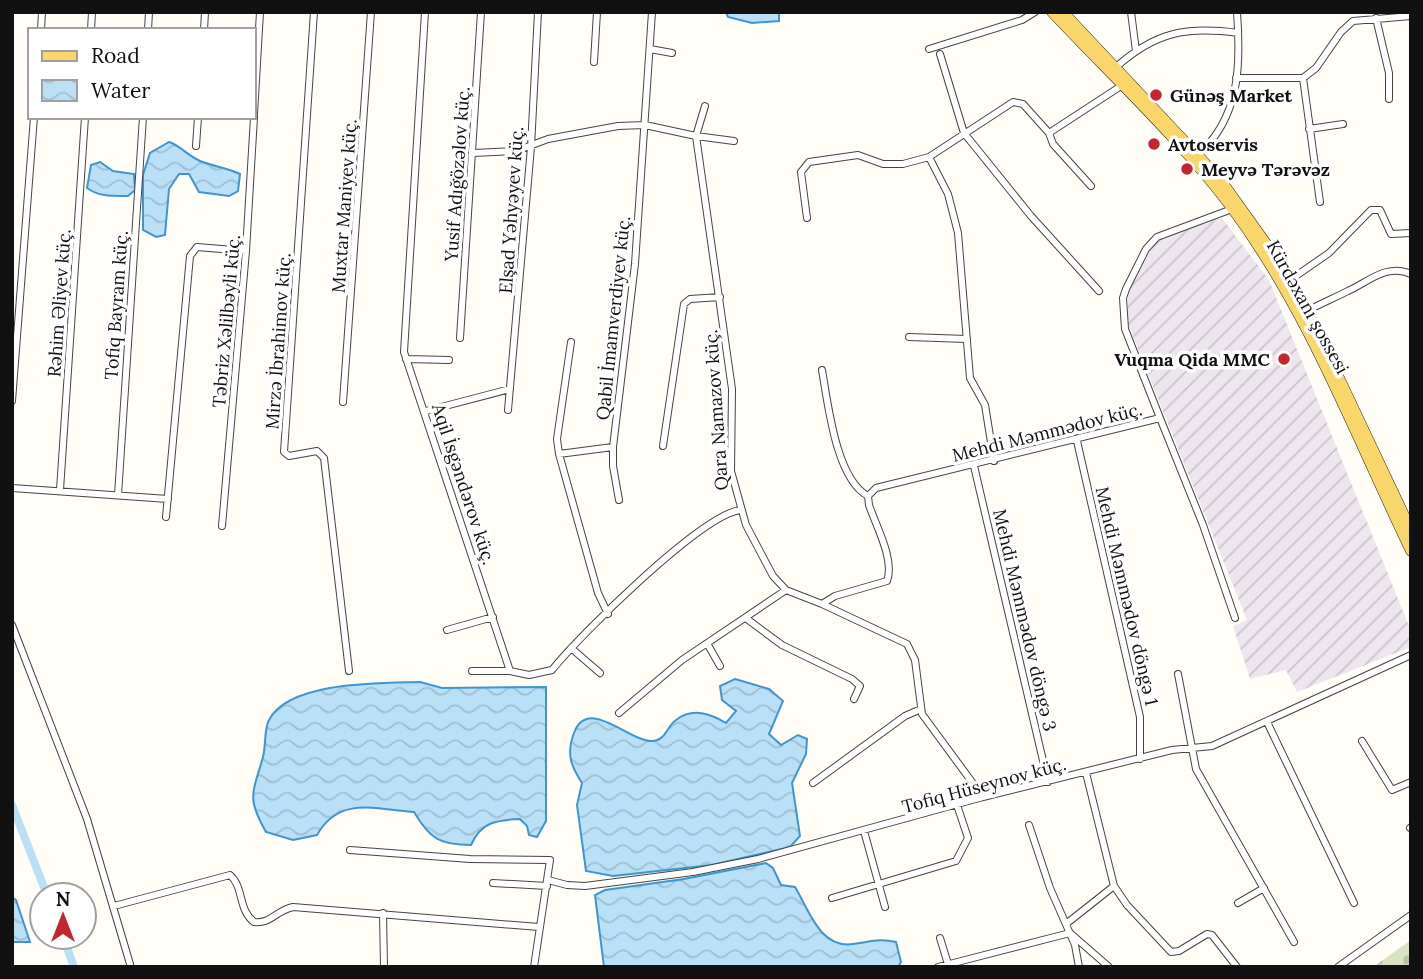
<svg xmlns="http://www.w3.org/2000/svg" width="1423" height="979" viewBox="0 0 1423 979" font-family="Lora,serif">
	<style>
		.industrial { fill: url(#industrial-furrows) }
		.cemetery { fill: url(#cemetery-stones) }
		.water { fill: url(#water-waves); stroke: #3f96cf; stroke-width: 2 }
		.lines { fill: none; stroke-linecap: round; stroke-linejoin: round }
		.canal { stroke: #b9e0f7; stroke-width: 8 }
		.minor-casing { stroke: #444; stroke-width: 8 }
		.primary-casing { stroke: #222; stroke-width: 11 }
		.minor { stroke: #fff; stroke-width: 6 }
		.primary { stroke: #f9d66b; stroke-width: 10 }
		.poi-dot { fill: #c4262e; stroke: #fff; stroke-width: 2.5 }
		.labels { text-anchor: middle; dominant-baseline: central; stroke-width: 7; stroke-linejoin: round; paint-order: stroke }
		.poi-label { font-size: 18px; font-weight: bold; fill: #111; stroke: #fff; text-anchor: start }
		.street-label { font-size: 18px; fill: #111; stroke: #fff }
	</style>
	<defs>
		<pattern id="industrial-furrows" width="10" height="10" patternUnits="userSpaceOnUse" patternTransform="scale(1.75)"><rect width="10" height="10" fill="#eee6ef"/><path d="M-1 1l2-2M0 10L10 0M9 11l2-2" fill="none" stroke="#cbc4cc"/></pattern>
		<pattern id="cemetery-stones" width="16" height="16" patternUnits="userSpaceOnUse" patternTransform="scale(1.75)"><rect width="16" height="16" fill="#d9e3c4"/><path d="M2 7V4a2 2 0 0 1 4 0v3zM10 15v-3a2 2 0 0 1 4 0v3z" fill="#b9c2a7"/></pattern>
		<pattern id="water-waves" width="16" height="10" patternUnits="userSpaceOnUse" patternTransform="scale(1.75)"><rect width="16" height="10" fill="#b9e0f7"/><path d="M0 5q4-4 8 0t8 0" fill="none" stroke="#9ebfd3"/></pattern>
	</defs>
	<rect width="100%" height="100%" fill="#fffdf5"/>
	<!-- industrial -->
	<path class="industrial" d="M1222,218l47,62 142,351v16l-114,45 -11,-22 -36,9 -17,-53 14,-6 -119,-296v-31l19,-38 14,-18z"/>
	<!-- cemetery -->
	<path class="cemetery" d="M1411,940v27h-38z"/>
	<!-- water -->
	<path class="water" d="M726,12h53v9l-27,2 -24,-6z
		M169,142c13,4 20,16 34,20 13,5 24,6 37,12l-2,17 -9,5 -30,-4 -10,-18h-10l-10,15 -4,46 -9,2 -13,-7v-55l7,-22z
		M100,162l13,9 21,3 1,16 -7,6c-14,0 -29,1 -41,-8l4,-23z
		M735,679l34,10 14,12 -14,33 12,11 17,-10 9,4 -1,15 -14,29 8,53 -10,11 -78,18 -99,11 -27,-5 -9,-66 5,-22c-11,-17 -16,-29 -8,-50 14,-38 56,10 79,8 13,-1 14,-15 23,-21 17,-13 35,-6 50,3l10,-12 -14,-11 -2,-14z
		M420,682l22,6 104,-1v134l-9,16 -8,-2 -2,-9 -7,-7c-24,1 -39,3 -49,26 -31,0 -41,-6 -57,-33 -39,-3 -75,-16 -97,23l-24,5 -27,-8c-20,-35 -13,-39 -3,-75 3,-11 1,-28 6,-37 20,-39 112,-37 151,-38z
		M766,863l7,5 8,17 14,2c14,23 25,62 58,57 17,-2 26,-6 43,-2l5,20 -3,5h-294l-9,-72 10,-5 79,-11z
		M12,897l4,3 14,42h-18z"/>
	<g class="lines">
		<!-- canal -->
		<path class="canal" d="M12,805l35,90
			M63,937l11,30"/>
		<!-- minor casing -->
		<g class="minor-casing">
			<path id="minor" d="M314,12l-30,440 5,4 28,-5 7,7 25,213
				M425,12l-21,340 106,319 19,4 23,-5c28,-35 148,-154 188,-160
				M1131,12l5,39
				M1376,18l13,55v26
				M41,30l1,-18
				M91,30l1,-18
				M148,30l1,-18
				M204,30l1,-18
				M650,49l22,4
				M929,49l93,-29 13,-8
				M940,54l24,79 67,83 68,75
				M594,62l3,-50
				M1115,68c40,-36 71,-42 123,-35
				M1236,78h67l13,-10 25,-36 12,-11 58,-5
				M1303,78l17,124
				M705,106l-9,30 38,5
				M254,114l6,-102
				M1309,129l34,-5
				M1049,133l4,11 38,42
				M196,146l2,-29
				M473,153l43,-2 32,-12 70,-13 27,-1 51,11 36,253 -1,82 15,54 27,51 13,14 36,14 85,40 8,16 7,54 61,83
				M1198,155c42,-38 43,-89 39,-143
				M807,218l-6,-46 8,-10 49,-7 25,9h20l26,-7
				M1290,280l39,-27 42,-43h9l11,24 20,-1
				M1307,311c13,-7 27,-13 41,-20 20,-9 39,-28 63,-17
				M909,337l58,2
				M460,338l21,-326
				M406,359l43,1
				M822,370c6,34 14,109 46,126
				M12,401l22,-284
				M343,402l28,-390
				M508,410l23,-263 7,-135
				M426,411l84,-22
				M1160,418l43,107 32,93
				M1077,441l63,276v42
				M663,446l21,-142 6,-5 30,-2
				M613,447v19l6,34
				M559,454l-2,-15 14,-97
				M994,461l-9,-56 -15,-27 -12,-145 -10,-39 -19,-37 84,-55 10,2 26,29 72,-47
				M974,466l74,316
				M12,488l156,11
				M60,490l25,-373
				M118,495l25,-378
				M166,517l24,-261 7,-9 49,4
				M222,526l24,-275 8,-134
				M822,604l13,-8 52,-15c8,-21 -11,-55 -18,-76l-1,-9 8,-8 284,-70 -35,-89 -2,-31 3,-9 20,-40 11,-12 75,-28
				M608,614l-10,-21 -39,-139 54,-7 22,-183 17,-252
				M747,619l35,26 70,34 8,7 -6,13
				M12,625l75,194 43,145
				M447,630l46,-13
				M708,645l12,21
				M571,648l29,25
				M472,671h38
				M1178,674l18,95 98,173
				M619,713l63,-53 104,-70
				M1267,722l87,181
				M1362,741l30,49 19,-8
				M1086,773l28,113 13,19 44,47 8,-1 28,-17 5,1 25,32
				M813,783l92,-67 16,-7
				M1029,825l21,63 25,57 4,22
				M1410,828l1,-1
				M864,831l21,76
				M350,850l120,9 80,1 -16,107
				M548,880l19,5 18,1 108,-14 65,-13 225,-62 189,-47 40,-4 199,-91
				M493,883l54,3
				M832,898l124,-37 12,-23 -11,-33
				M1238,903l26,-15
				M114,906l116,-31c14,12 8,35 24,47 17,2 23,-12 39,-15l246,20
				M383,913l1,54
				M1066,924l48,-38
				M940,938l8,26
				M938,967l132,-34 39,34
				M1338,967l73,-52"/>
		</g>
		<!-- primary casing -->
		<g class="primary-casing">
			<path id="primary" d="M1052,12c60,64 127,126 180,196 77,104 123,227 179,343
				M1063,12l157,167 60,84 35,64 96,203"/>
		</g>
		<!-- minor -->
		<use href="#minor" class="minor"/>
		<!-- primary -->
		<use href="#primary" class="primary"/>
	</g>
	<!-- markers -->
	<g class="poi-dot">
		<circle cx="1156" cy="95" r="7"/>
		<circle cx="1154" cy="144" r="7"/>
		<circle cx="1187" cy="169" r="7"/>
		<circle cx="1284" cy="359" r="7"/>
	</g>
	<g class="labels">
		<!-- poi labels -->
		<g class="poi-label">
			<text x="1170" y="95">Günəş Market</text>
			<text x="1168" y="144">Avtoservis</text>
			<text x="1201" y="169">Meyvə Tərəvəz</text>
			<text x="1270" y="359" text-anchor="end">Vuqma Qida MMC</text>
		</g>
		<!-- street labels -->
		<g class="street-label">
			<text transform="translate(457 174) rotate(-86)">Yusif Adığözəlov küç.</text>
			<text transform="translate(344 206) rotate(-86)">Muxtar Maniyev küç.</text>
			<text transform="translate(511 210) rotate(-86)">Elşad Yəhyəyev küç.</text>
			<text transform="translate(59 303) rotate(-86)">Rəhim Əliyev küç.</text>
			<text transform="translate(116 305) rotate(-86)">Tofiq Bayram küç.</text>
			<text transform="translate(1308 307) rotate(61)">Kürdəxanı şossesi</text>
			<text transform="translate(613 318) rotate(-84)">Qabil İmamverdiyev küç.</text>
			<text transform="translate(226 321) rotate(-85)">Təbriz Xəlilbəyli küç.</text>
			<text transform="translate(278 341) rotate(-86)">Mirzə İbrahimov küç.</text>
			<text transform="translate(716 410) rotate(-94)">Qara Namazov küç.</text>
			<text transform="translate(1047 432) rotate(-14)">Mehdi Məmmədov küç.</text>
			<text transform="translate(464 484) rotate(72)">Aqil İsgəndərov küç.</text>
			<text transform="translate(1127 596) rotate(77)">Mehdi Məmmədov döngə 1</text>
			<text transform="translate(1025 620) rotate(77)">Mehdi Məmmədov döngə 3</text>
			<text transform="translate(984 785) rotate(-15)">Tofiq Hüseynov küç.</text>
		</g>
	</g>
	<!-- border -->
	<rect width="1423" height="979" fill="none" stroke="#111111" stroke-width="28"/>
	<!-- legend -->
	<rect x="28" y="28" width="228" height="91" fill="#ffffff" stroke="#a0a0a0" stroke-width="2"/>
	<rect x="42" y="51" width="35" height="10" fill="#f9d66b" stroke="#a0a0a0" stroke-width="2"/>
	<text x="91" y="63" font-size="21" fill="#111111">Road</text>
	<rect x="42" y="80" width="35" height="21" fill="url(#water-waves)" stroke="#a0a0a0" stroke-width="2"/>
	<text x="91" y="98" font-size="21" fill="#111111">Water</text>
	<!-- north arrow -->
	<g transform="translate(63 916)"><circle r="33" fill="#ffffff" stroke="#a0a0a0" stroke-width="2"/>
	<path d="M0-5L12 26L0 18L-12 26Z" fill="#c4262e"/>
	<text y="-10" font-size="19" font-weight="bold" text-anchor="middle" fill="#111111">N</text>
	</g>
</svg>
